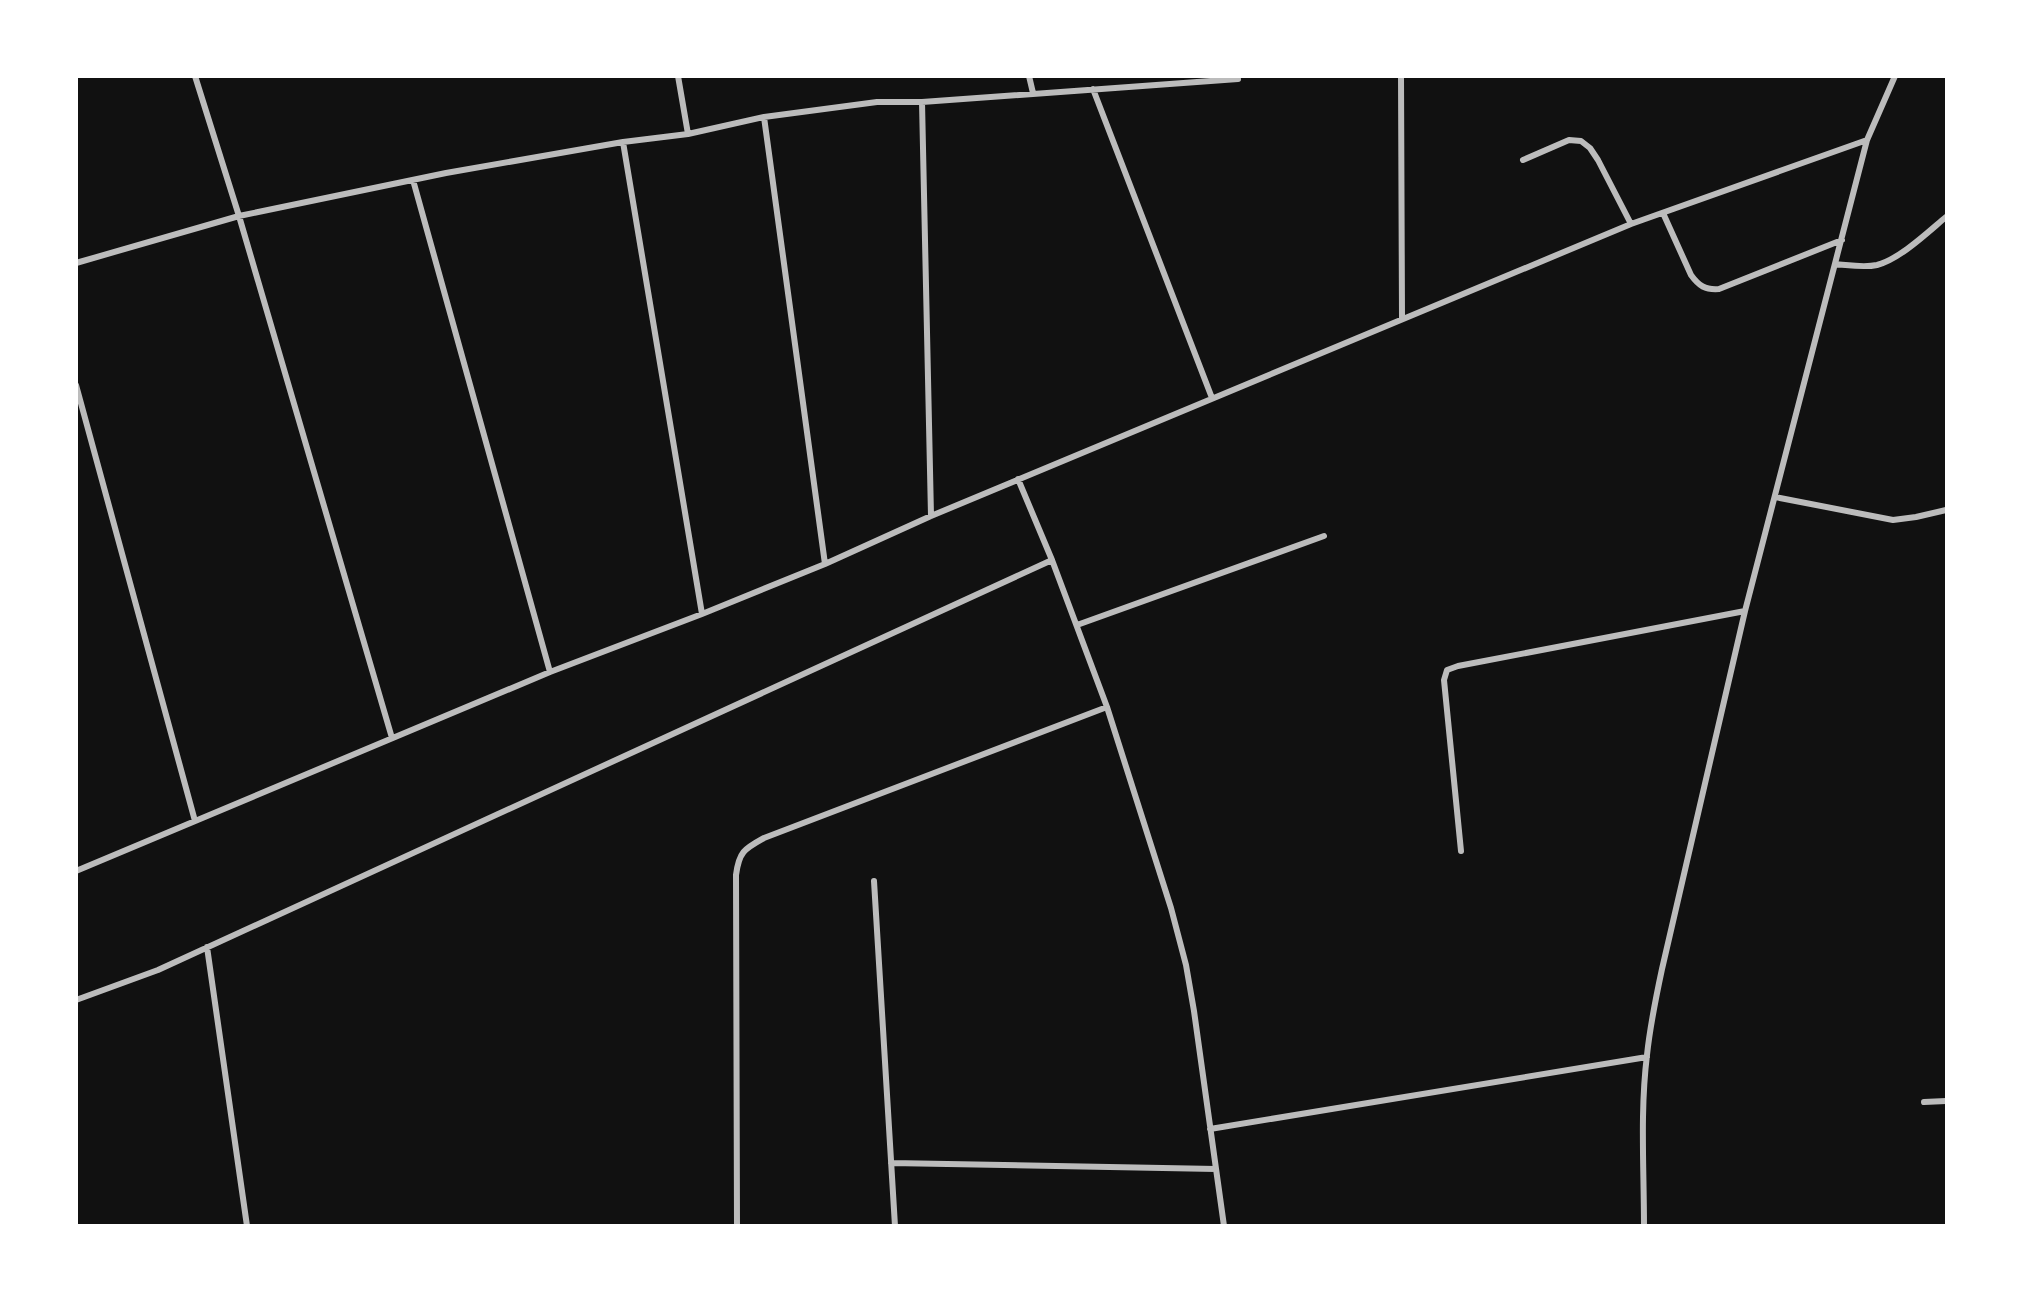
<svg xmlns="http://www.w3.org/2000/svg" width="2023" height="1302" viewBox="0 0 2023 1302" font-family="'Public Sans',sans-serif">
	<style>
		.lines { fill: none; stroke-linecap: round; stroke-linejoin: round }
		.minor { stroke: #bcbcbc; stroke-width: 6 }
	</style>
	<rect width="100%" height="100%" fill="#111"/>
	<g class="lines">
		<!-- minor -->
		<path class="minor" d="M195,76l44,140 153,522
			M678,76l10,58
			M1029,76l4,17
			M1401,76l1,242
			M1093,89l119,309
			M922,102l9,414
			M764,117l61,447
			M623,142l79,472
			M1523,160l46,-20 12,1 9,7 8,12 33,64
			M413,180l137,492
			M1663,213l28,62c8,11 14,15 28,14l123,-49
			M76,263l163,-47 207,-43 177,-31 65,-8 76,-17 113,-15h45l316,-23
			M1835,264c14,1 28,4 42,1 23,-6 51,-33 69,-48
			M76,385l119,436
			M1018,479l34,81 55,147 64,201 15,57 8,46 30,215
			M1775,497l118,23 23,-3 30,-7
			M1077,625l247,-89
			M1461,851l-17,-171 3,-10 11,-4 287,-55
			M76,871l474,-199 152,-58 123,-50 106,-48 700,-292 236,-84
			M874,881l21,345
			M207,947l40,279
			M76,1000l82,-30 894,-410
			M1924,1102l22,-1
			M1210,1129l437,-72
			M891,1163l325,6
			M737,1226l-1,-351c3,-23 8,-26 28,-37l343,-131
			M1644,1226c0,-57 -4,-115 3,-171 3,-29 9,-58 15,-86l83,-358 122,-471 28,-64"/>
	</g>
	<!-- border -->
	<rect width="2023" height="1302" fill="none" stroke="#ffffff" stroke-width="156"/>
</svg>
